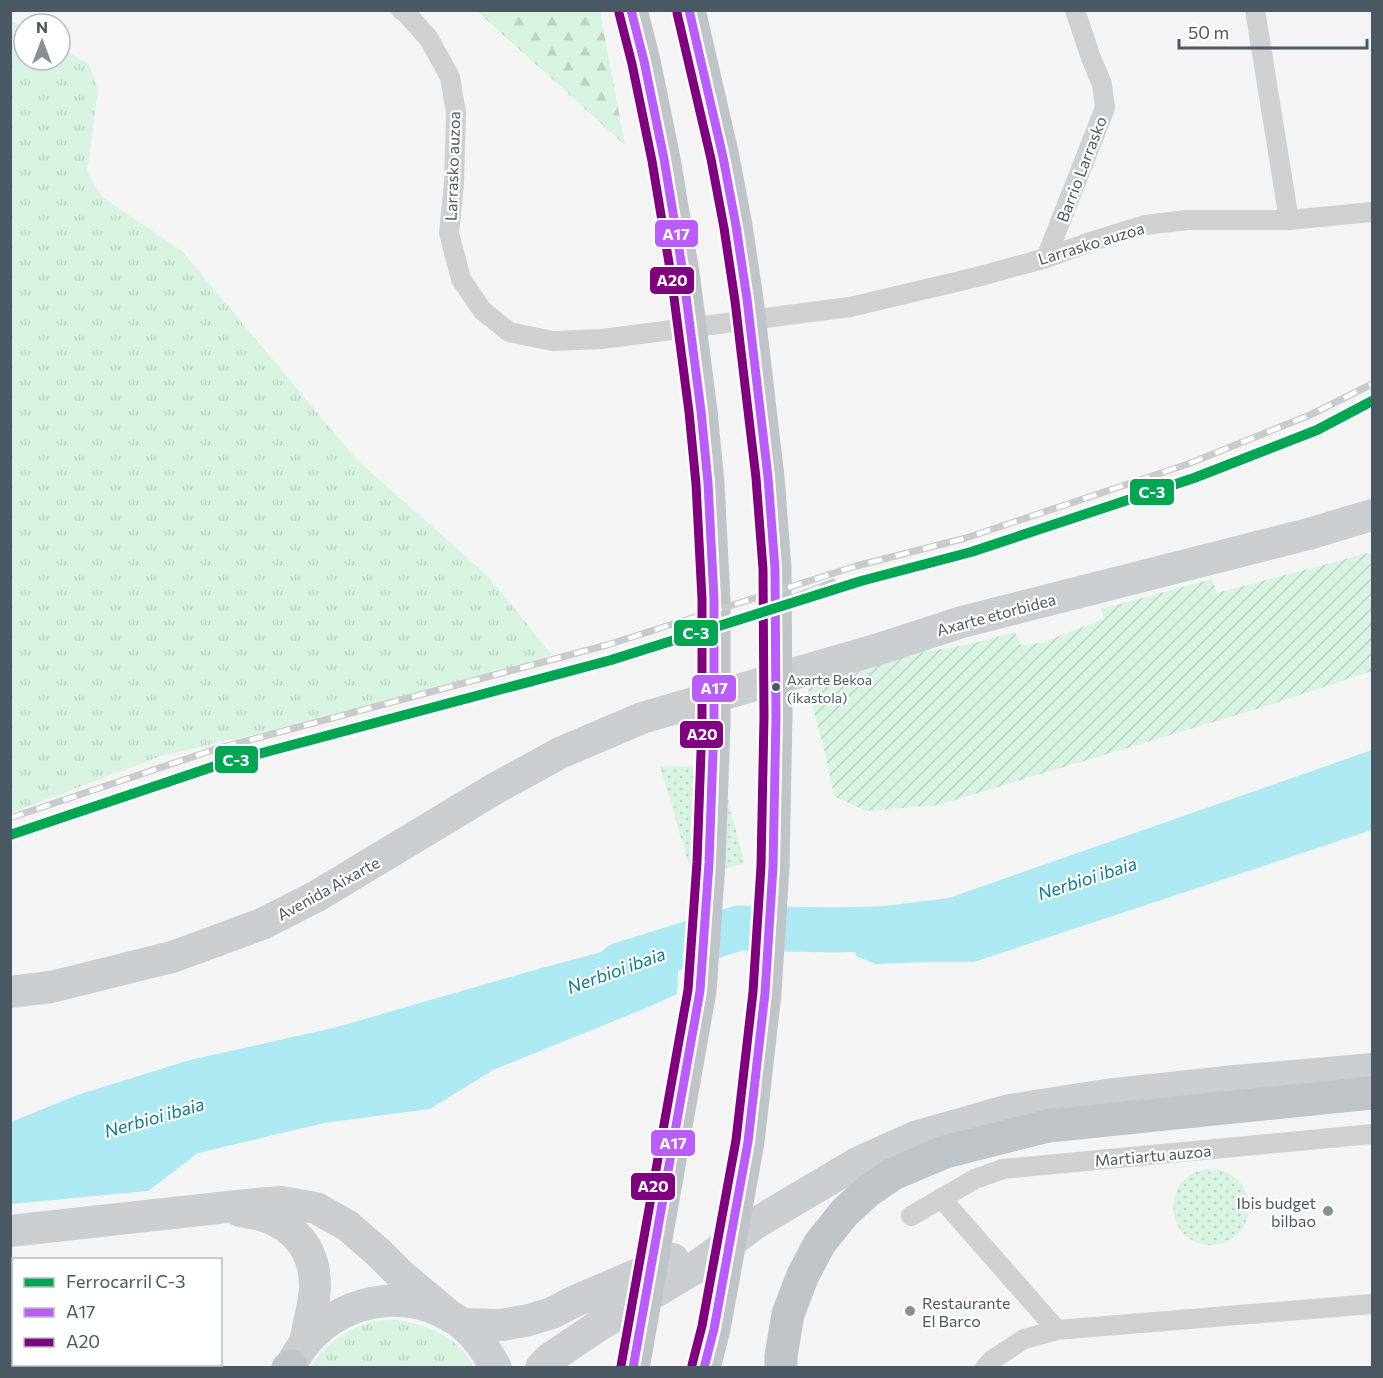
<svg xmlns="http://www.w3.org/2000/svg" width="1383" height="1378" viewBox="0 0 1383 1378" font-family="Commissioner,sans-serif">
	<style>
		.grass { fill: url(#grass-tufts) }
		.forest { fill: url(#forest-firs) }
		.park { fill: url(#park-dots) }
		.garden { fill: url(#garden-furrows) }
		.water { fill: #ace9f2 }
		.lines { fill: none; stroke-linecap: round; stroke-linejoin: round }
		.river { stroke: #ace9f2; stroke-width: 45 }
		.minor { stroke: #ced0d2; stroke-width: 20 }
		.primary { stroke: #caced1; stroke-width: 32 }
		.motorway { stroke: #bfc4c9; stroke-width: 33 }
		.rail-casing { stroke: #c9cacc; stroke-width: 7 }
		.rail { stroke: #fff; stroke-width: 4.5; stroke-dasharray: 14; stroke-linecap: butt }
		.bus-1-casing { stroke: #fff; stroke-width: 14 }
		.bus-2-casing { stroke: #fff; stroke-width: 14 }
		.bus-1 { stroke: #bb5cff; stroke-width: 9 }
		.bus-2 { stroke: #800080; stroke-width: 9 }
		.rail-1-casing { stroke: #fff; stroke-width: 15 }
		.rail-1 { stroke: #00a651; stroke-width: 10 }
		.bus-dot { fill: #495862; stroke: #fff; stroke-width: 2 }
		.poi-dot { fill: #858f95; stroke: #fff; stroke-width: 2 }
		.labels { text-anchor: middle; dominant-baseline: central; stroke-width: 4.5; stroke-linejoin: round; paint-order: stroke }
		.bus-label { font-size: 14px; fill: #495862; stroke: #fff; text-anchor: start }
		.street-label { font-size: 16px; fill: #495862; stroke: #fff }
		.poi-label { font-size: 16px; fill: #495862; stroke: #fff; text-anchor: end }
		.water-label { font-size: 18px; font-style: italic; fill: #097c8e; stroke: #fff }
		.line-badge { stroke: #fff; stroke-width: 2 }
		.badge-label { font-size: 16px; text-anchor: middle; font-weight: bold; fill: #fff }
	</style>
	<defs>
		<pattern id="grass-tufts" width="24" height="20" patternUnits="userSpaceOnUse" patternTransform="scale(1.5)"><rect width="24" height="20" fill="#d8f3e1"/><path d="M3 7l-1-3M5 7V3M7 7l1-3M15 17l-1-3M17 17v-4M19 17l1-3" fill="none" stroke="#bbd2c4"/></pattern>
		<pattern id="forest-firs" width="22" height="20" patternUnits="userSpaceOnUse" patternTransform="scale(1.5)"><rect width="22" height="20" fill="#d8f3e1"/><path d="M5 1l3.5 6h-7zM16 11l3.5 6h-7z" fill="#bbd2c4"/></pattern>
		<pattern id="park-dots" width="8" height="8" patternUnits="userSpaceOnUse" patternTransform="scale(1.5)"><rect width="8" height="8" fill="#d8f3e1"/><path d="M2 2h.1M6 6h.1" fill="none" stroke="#bbd2c4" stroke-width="1.8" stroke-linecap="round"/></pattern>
		<pattern id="garden-furrows" width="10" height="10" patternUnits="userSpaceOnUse" patternTransform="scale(1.5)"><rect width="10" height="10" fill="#d8f3e1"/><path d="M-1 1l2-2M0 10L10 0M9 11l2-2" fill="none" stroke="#bbd2c4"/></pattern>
	</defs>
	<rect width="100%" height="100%" fill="#f4f4f4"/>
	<!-- grass -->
	<path class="grass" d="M11,20l13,8v32h36v-12l29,16 9,26 -11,82 15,25 80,54 175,209 130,115 64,79 -70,28 -320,74 -150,57z
		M399,1320c31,6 60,17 75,47h-163c13,-23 38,-40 64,-46 7,-1 16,-1 24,-1z"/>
	<!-- forest -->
	<path class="forest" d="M477,11h123l25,134z"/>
	<!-- park -->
	<path class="park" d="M660,766l60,1 24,96 -51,16z
		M1173 1207a38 38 0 1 1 76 0a38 38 0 1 1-76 0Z"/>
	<!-- garden -->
	<path class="garden" d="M1372,552v119l-112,37 -322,97 -72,6 -32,-15 -9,-43 -21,-78 85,-18 78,-12 48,-13 6,13 20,-2 63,-24 -3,-10 111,-30 5,14z"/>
	<!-- water -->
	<path class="water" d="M1372,750v80l-398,132h-46l-53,2 -19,-8 -4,-46 97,-12z
		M680,931l-3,63 -26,12 -158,64 -63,39 -106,14 -126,30 -50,38 -137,13v-82l66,-27 113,-35 147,-33 201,-58z"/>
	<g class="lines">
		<!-- river -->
		<path class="river" d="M620,965l119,-37 94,2 81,-2"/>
		<!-- minor -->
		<path class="minor" d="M401,10l5,3 23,26 21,38 6,36 -2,70 -5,50 12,46 21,31 27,22 44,9 49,-2 248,-32 127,-30 69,-19 47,-17 52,-16 42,-5h102l83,-8
			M1255,10l34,210
			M1046,258l59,-150 -3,-24 -11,-26 -16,-48
			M941,1198l116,132
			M911,1216l64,-37 28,-10 369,-35
			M985,1368l7,-8 32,-21 33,-9 315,-26"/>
		<!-- primary -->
		<path class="primary" d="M10,992l41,-5 121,-30 90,-33 55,-28 179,-108 64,-35 82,-35 240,-70 80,-26 350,-89 60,-18
			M240,1211c44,5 76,30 75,77 -1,18 -7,37 -10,55
			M10,1231l246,-27 25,-2 35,6 32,18 31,27 22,22 50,42
			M462,1324l40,1 27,-5 23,-7 21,-11 100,-43
			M290,1368c24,-56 93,-83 148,-58 8,4 17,8 24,14 15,12 25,27 34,44
			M541,1368l8,-9 49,-33 94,-56 64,-47 103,-61 56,-25 95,-27 96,-15 129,-14 137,-12"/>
		<!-- motorway -->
		<path class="motorway" d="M631,10l13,51 20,98 19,114 18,138 7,72 6,116v125l-5,139 -9,128 -67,377
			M689,10l34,147 13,69 11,73 21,178 7,92 1,148 -3,150 -8,126 -17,149 -34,187 -10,39
			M288,1368l3,-2
			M781,1368v-12l7,-42 15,-39 17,-32 25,-31 22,-20 26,-18 52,-22 103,-26 324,-33"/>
		<!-- rail casing -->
		<g class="rail-casing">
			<path id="rail" d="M729,623l104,-41
				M10,818l206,-69 391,-104 249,-79 110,-28 222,-74 122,-49 62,-31"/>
		</g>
		<!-- rail -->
		<use href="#rail" class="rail"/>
		<!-- bus-1 casing -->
		<g class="bus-1-casing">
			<path id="bus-1" d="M631,10l13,51 20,98 19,114 18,138 7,72 6,116v125l-5,139 -9,128 -67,377
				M689,10l34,147 13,69 11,73 21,178 7,92 1,148 -3,150 -8,126 -17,149 -34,187 -10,39"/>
		</g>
		<!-- bus-2 casing -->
		<g class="bus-2-casing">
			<path id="bus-2" d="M619,13l13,51 20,97 19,114 18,137 7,72 6,115v125l-5,138 -9,128 -67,376
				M677,13l34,146 13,69 11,73 21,177 7,91 1,148 -3,149 -8,126 -17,148 -34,186 -10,39"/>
		</g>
		<!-- bus-1 -->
		<use href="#bus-1" class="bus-1"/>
		<!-- bus-2 -->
		<use href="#bus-2" class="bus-2"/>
		<!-- rail-1 casing -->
		<g class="rail-1-casing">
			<path id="rail-1" d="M10,835l211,-71 390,-104 250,-79 110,-29 223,-74 123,-48 55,-29"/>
		</g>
		<!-- rail-1 -->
		<use href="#rail-1" class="rail-1"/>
	</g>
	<!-- markers -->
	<circle class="bus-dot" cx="776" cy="687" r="5"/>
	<g class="poi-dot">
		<circle cx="1328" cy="1211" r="6"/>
		<circle cx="910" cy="1311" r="6"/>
	</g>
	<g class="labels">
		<!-- bus labels -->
		<g class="bus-label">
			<text x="787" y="679">Axarte Bekoa<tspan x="787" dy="18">(ikastola)</tspan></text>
		</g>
		<!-- street labels -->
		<g class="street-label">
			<text transform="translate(452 166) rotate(-88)">Larrasko auzoa</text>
			<text transform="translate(1081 169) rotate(-69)">Barrio Larrasko</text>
			<text transform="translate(1091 243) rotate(-17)">Larrasko auzoa</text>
			<text transform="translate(996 614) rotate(-15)">Axarte etorbidea</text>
			<text transform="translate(328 888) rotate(-29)">Avenida Aixarte</text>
			<text transform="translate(1153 1155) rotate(-5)">Martiartu auzoa</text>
		</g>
		<!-- poi labels -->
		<g class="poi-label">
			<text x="1316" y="1202">Ibis budget<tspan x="1316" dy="18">bilbao</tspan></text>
			<text x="922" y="1302" text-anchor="start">Restaurante<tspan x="922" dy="18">El Barco</tspan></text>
		</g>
		<!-- water labels -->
		<g class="water-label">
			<text transform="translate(1087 878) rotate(-18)">Nerbioi ibaia</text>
			<text transform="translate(616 970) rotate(-20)">Nerbioi ibaia</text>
			<text transform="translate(154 1117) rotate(-16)">Nerbioi ibaia</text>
		</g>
	</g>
	<g class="line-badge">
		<rect x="654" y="219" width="45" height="29" rx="6" fill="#bb5cff"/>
		<rect x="649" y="266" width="46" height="29" rx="6" fill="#800080"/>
		<rect x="1129" y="478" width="46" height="28" rx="6" fill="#00a651"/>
		<rect x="673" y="619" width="46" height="28" rx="6" fill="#00a651"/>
		<rect x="691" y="674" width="46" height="29" rx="6" fill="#bb5cff"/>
		<rect x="679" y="720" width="45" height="29" rx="6" fill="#800080"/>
		<rect x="214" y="745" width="45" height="29" rx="6" fill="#00a651"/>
		<rect x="650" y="1129" width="46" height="28" rx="6" fill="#bb5cff"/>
		<rect x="630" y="1172" width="46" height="29" rx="6" fill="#800080"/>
	</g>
	<g class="badge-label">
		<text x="676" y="240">A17</text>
		<text x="672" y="286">A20</text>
		<text x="1152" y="498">C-3</text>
		<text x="696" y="639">C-3</text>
		<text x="714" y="694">A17</text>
		<text x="702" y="740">A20</text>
		<text x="236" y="766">C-3</text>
		<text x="673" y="1149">A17</text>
		<text x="653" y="1192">A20</text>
	</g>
	<!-- border -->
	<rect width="1383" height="1378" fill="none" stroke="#495862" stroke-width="24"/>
	<!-- legend -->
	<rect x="12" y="1258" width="210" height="108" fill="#ffffff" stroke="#b6bcc0" stroke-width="1.5"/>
	<rect x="24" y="1278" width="30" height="9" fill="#00a651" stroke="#b6bcc0" stroke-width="1.5"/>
	<text x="66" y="1288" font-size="18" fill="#495862">Ferrocarril C-3</text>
	<rect x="24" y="1308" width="30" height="9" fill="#bb5cff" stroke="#b6bcc0" stroke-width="1.5"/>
	<text x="66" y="1318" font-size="18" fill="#495862">A17</text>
	<rect x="24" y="1338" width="30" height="9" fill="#800080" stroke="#b6bcc0" stroke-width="1.5"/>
	<text x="66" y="1348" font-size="18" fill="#495862">A20</text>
	<!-- north arrow -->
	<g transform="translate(42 42)"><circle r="28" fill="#ffffff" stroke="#b6bcc0" stroke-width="1.5"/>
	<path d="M0-4.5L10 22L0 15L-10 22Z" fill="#858f95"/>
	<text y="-9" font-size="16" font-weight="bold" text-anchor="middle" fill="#495862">N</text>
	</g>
	<!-- scale -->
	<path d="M1179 39v9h188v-9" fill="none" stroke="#495862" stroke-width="3"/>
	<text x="1188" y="39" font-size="18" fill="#495862" stroke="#ffffff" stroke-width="4.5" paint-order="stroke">50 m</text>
</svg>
